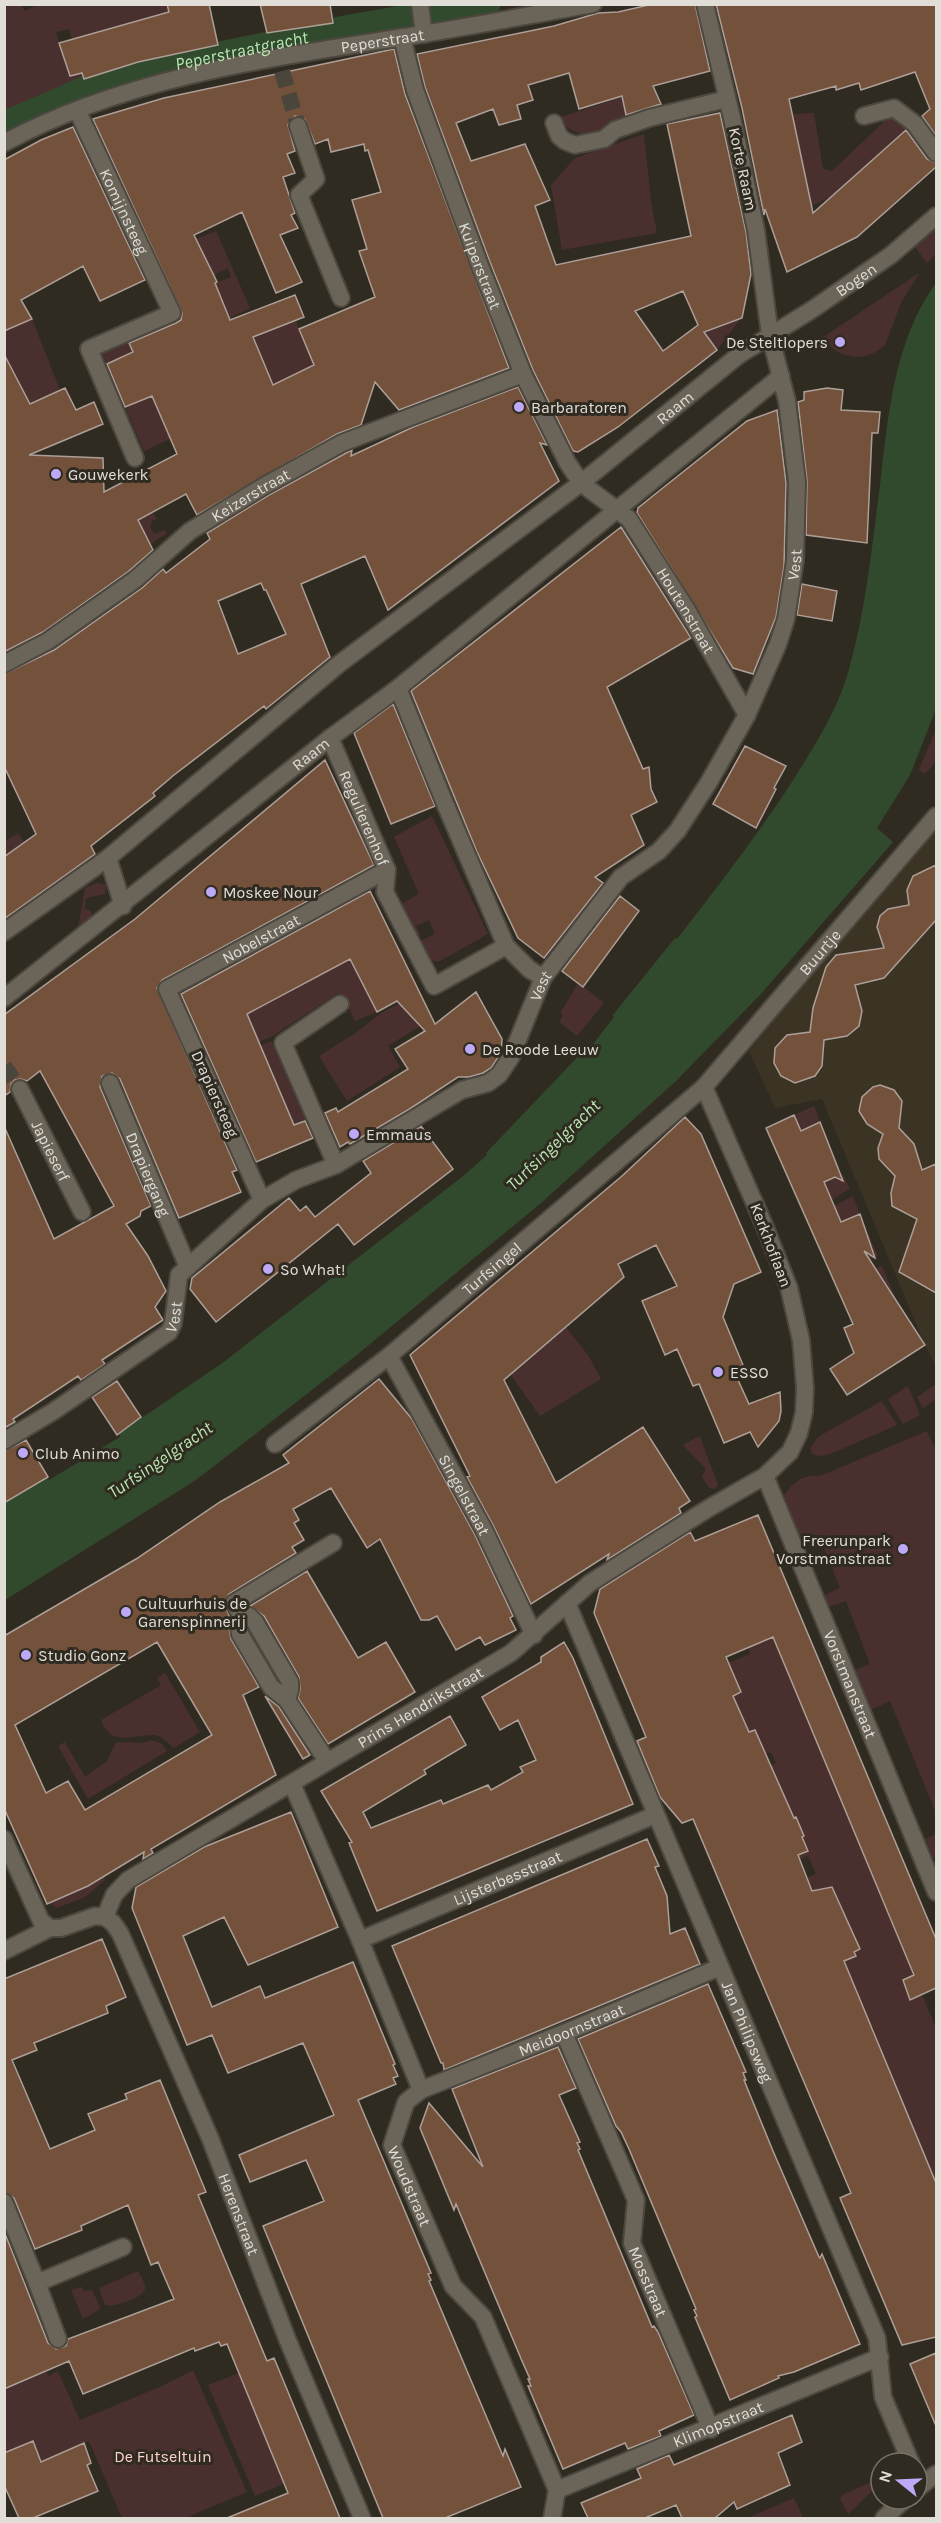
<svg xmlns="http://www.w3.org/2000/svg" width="941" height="2523" viewBox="0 0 941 2523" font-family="Karla,sans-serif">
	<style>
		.built { fill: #3b3323 }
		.green { fill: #49302e }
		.water { fill: #314a2e }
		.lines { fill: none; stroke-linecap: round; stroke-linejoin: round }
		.canal { stroke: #314a2e; stroke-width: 27 }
		.building { fill: #73513b; stroke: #ac9f98; stroke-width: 1.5; fill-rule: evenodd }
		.minor-tunnel { stroke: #4b463c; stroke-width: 16; stroke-dasharray: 16 8; stroke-linecap: butt }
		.pedestrian-casing { stroke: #4c483f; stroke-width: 20 }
		.minor-casing { stroke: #4c483f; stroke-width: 20 }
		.pedestrian { stroke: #6a6459; stroke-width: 16 }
		.minor { stroke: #6a6459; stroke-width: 16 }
		.poi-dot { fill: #bda9f5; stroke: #302b21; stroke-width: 2 }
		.labels { text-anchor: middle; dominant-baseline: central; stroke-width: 6; stroke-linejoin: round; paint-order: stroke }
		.street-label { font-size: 16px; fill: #e1ded7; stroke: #302b21 }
		.poi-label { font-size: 16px; fill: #e1ded7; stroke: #302b21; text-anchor: start }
		.park-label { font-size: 16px; fill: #fed0cc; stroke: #302b21 }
		.water-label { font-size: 18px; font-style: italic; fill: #b8e7b2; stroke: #302b21 }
	</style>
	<rect width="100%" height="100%" fill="#302b21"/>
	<!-- built -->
	<path class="built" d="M936,831v535l-11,-21 -103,-246 -47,9 -26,-57 121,-148z"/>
	<!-- green -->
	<path class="green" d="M40,4h127l2,8 -96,30 -4,-13 -13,3 13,44 13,-3 2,6 -79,35 -1,-107 17,-2 4,6z
		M622,97l7,18c-29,12 -44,34 -71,3z
		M814,113l9,56 9,2 60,-57 16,15 -78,68 -59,29 -6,-20 41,-23 -14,-69z
		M644,134l7,68 6,31 -95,17 -11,-65 24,-27z
		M936,228v25l-9,10 -12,-16z
		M216,231l34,77 -20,10 -12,-26 -7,-7 20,-8 -3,-9 -12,6 -1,4 -6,-12 -10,4 -6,-30z
		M919,273l-18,30 -16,42c-20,19 -47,14 -63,-7z
		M270,318l4,11 22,-8 18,46 -41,18 -13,-31 -9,-28z
		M741,318l-24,32 -13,-18z
		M32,319l28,71 -43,20 -12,-32 9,-5 -9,-19v-30z
		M129,342l41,97 -26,12 -19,-44 16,-7 -18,-43 -16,7 -5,-11z
		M149,512l4,1 4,6 -5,2 -2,6 4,7 11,-4 2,3 -16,11 -14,-25z
		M936,729v32l-11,13 -6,-4z
		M432,816l56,118 -48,27c-13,2 -16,-9 -22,-19l17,-8 -6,-14 -13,6 4,9 -4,1 -15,-32 18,-10 -25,-57z
		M18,833l7,10 -18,12 -2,-2v-12z
		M98,883l8,2 -1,9 -19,4 -1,11 6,2 1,6 -14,11 7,-40z
		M338,934l39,78 -22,9 -7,-15 -10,-13 -67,44 -58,23 7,-31 105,-57z
		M578,983l26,20 -27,33 -18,-14 4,-6 -2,-4z
		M419,993l14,25 -45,28 12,21 -53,34 -28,-45 38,-24 24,-19z
		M271,1041l35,79 -13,6 -33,-80z
		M814,1106l6,16 -8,4 4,9 8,-3 14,33 -8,3 4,9 8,-3 8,14 -18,12 -38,-85z
		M853,1196l7,19 -4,12 8,-3 14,32 -8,4 4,9 8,-3 14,33 -8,4 -45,-76 -9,-21z
		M610,1245l11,25 -31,27 5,5 -40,34 11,-9 22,28 13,24 -61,37 -30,-42z
		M936,1384v15l-13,9 -6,-11z
		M908,1386l12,29 -17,9 -15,-25z
		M882,1401l15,24 -69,30 -10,1 -7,-3v-6l7,-10z
		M927,1431l9,20v362l-46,-112 -19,9 -16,-40 15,-6 -24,-63 -17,6 -6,-11 17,-8 -21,-53 -18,6 -17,-46c10,-13 19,-21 36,-19z
		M697,1437h3l18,48 -3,4 -6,-1 -7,-11 4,-8 -23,-24z
		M727,1528l209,500v168l-3,1 -42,-99 9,-4 -26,-60 2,-1 -3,-6h-2l-28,-66 13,-6 -2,-3 6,-3 -6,-15 -55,-53 17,-7 -8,-18 -16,7 -2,-4 17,-8 -11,-34 -20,9 -15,-57 15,-6 -5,-11 -5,2 -4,-6 -7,-18 -9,3 -16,-36 11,-5 -7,-17 -23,-5 39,-16z
		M247,1625l38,58 -5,5 -36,-60z
		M165,1673l35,59 -26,16c-6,-5 -12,-12 -20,-13 -21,-1 -43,13 -53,-15l60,-35 -4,-7z
		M151,1740l11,4 5,7 -79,48 -30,-53 7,-4 20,35 22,-16 9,-19 27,1z
		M936,1834v23l-3,1 -7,-19z
		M104,1876l1,4 -20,17 -28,11 -8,-5z
		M138,2271c2,4 8,13 7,18 -2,9 -32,19 -40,16l-6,-17z
		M82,2287l2,4 8,-1 8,17 -1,3 -16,9 -12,-29z
		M193,2370l54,122 -62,26h-63l-33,-77 -22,9 -25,19 -8,-14 4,-3 -5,-11 -28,12v-63l41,-18 3,4 9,-5 28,63 -6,-14 82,-34z
		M239,2373l46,110 -30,13 -47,-111z
		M881,2478v5l-33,31 -8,-15 2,-4z
		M794,2498l9,20h-50l-1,-2z"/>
	<!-- water -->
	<path class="water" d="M936,283v426l-26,66 -33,53 16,14 -133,153 -84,86 -135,122 -188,155 -157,122 -191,120v-97l41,-26 3,3 71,-43 -1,-3 2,-2 100,-68 241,-187 25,-22 -1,-2 101,-106 3,1 24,-31 -2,-1 63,-78 2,1c44,-57 87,-112 125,-173 19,-31 38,-62 47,-97 17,-60 23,-123 31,-184 8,-68 14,-145 56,-202z"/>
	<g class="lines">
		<!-- canal -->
		<path class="canal" id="s1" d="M4,125l90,-39 54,-16 202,-42 137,-24"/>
	</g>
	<!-- building -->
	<path class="building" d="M167,4h42l9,41 -80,17 -54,17 -2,-6 -12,3 -11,-33 110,-31z
		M260,4h70l3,19 -66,10z
		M653,4h42l15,67 -57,15 8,18 -35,11 -4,-19 -43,13 -10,-36 -41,12 5,15 -16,5 4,14 -22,6 -6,-16 -37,14 15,38 54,-17 25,56 -15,6 21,59 135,-29 -24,-112 53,-11 26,119 5,42 -9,44 -38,14 13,18 -99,77 -40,25 -5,-1 -40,-81 -43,-108 -65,-175 -8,-33 137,-28 44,-13 20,-1zM683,291l15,34 -35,26 -28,-40z
		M716,4h220v132l-14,-20 8,-7 -15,-37 -54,18 -2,-7 -23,7v-4l-47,13 24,114 93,-83 21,29 9,4v4l-79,70 -70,35 -22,-63 -1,6 -22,-107z
		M394,49l11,45 104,274 -110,42 -24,-28 -14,43 -24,9 -140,81 -11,-21 -48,26 15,30 -24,21 -86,61 -39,20v-298l26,50 35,-16 11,22 18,-8 9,22 -74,31 74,3 1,34 73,-38 -25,-58 -27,11 -18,-43 26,-12 -4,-9 47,-20 5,-3 1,-7 -89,-194 71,-21zM295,116l10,3 10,25 13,-5 3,13 33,-8 1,7 3,-1 13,42 -29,8 15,49 -8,2 16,46 -76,32 15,36 -41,20 -20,-48 51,-20 -9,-22 -65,25 -15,-37 2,-1 -23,-47 48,-23 34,81 26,-11 -22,-47 18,-7 -7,-13 4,-2 -12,-36 12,-4 -8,-19 8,-3 -7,-26z
		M73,127l72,153 -45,21 -17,-35 -62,34 11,19 -28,12v-171l37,-20z
		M518,387l29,58 -7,-2 19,38 -171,129 -23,-54 -64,28 29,73 -64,52 -2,-3 -90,69 -21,18 2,3 -64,50 4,8 -91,65v-62l32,-23 -32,-68v-92l50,-24 88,-62 21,-19 3,4 44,-34 -3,-6 62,-38 77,-42 6,-3 -1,6 62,-29zM261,583l3,7h2l20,44 -48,20 -20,-53z
		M827,388l16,2 -2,20 39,2 -2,21h-6l-5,110 -61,-8 1,-54 -9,-79 6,-2v-8z
		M777,410l9,73 -2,83 -8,51 -23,57 -20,-6 -96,-155 1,-5 16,-13 93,-74z
		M621,527l70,111 -84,49 36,82 6,-2 2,22 6,13 -26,13 13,30 -49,32 8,6 -59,75 -26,-20 -41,-86 -66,-161z
		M802,584l35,7 -5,30 -35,-6z
		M393,704l42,102 -44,18 -37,-91z
		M745,746l41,20 -12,22 2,1 -20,39 -43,-24z
		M325,760l49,105 -212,115 -5,8 80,182 -5,2 9,20 -62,26 -59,-139 -8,-6 -10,3 -2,11 51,119 -10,5 -1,5 -14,8 22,32 18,35 -11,16 8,13 -61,40 3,4 -24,16 -3,-4 -65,43 2,3 -11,6v-302l50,113 60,-33 -74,-135 -13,10 -6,-2 -6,1 -4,4 -1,8 -6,4v-81l131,-96z
		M936,865v55l-52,58 -29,7 7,26 -3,15 -12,10 -23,4 -2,26 -7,10 -20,7 -14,-7 -7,-13 1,-15 12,-13 23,-3 3,-24 13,-41 10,-12 48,-7 -7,-21 3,-11 8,-7 21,-4 -2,-15 6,-14z
		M370,891l65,133 41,-32 26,47 -1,14 -10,15 -8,5 -14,4h-11l-50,33 -58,34 -2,-2 -8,5 -15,-34 11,-5 2,4 70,-43 -13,-20 30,-18 -28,-30 -20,11 -27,-53 -103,55 47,111 11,-4 8,17 -57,24 -75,-168z
		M620,896l19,15 -56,76 -21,-16z
		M880,1085l14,5 8,11 -3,27 15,16 8,26 14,-6v129l-37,-21 18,-53 -25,-13 -1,-13 4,-17 -16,-17 -1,-11 5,-14 -16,-10 -8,-13 3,-14 11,-10z
		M794,1115l7,16 19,-9 23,59 -8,-4 -11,5 17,40 19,-8 15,44 -11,-7 61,94 -78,50 -17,-26 24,-16 -10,-25 9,-4 -87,-196z
		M685,1117l16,17 60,138 -27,12 -11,33 20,48 -10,4 16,35 31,-12 1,19 -2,10 -21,26 -8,-15 -26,11 -25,-59 -6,2 -16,-37 -12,6 -23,-54 35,-15 -21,-41 -38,19 6,13 -120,103 52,103 87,-56 47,74 -11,7 2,5 -74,47 2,-6 -78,50 -38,-79 -26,-48 3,-1 -60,-121 212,-179z
		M421,1126l32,43 -99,76 -16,-21 -122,98 -26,-33 2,-11 97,-80 11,13 6,-5 9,11 56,-44 -8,-12z
		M379,1379l33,40 63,116 38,81 -3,2 6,12 -31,15 -5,-8 -24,13 -19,-34 -8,4h-8l-41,-81 -13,9 -36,-60 -38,21 6,11 -5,3 10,17 -12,7 4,6 -67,41 -5,9 5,12 -1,8 3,16 28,48 -16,8 33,80 -125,74 2,4 -10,6 1,-7 -56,34 -41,18 -43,-96v-172l132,-77 84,-57 69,-39 -6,-8zM157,1642l55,93 -127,75 -17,-29 -22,12 -31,-68z
		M117,1381l24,36 -24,18 -25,-38z
		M26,1440l22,37 -44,26v-52z
		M758,1515l178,424v49l-26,12 -7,-20 11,-5 -141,-338 -47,20 15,35 -8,4 16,36 6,-2 39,88 2,-1 8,19 -2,1 6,14 -10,4 14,36 20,-4 28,62 -6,3 2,4 -12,5 92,222v154l-34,8 -62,-147 11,-5 -108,-255 -50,-119 -11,4 -22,-26 -23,-56 9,-4 -52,-124 6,-24 90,-57 5,9z
		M307,1571l51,87 28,-16 29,50 -87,52 -30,-46 2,-8 -1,-13 -35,-61 -14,-10z
		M564,1642l9,16 60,146 -256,107 -28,-68 3,-1 -31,-51 129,-75 16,29 -42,25 2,4 -63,38 8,16 70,-28 2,4 45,-19 3,5 32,-18 -3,-5 16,-7 -18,-40 -18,10 -18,-33 59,-35v-5z
		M265,1696l14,11 31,48 -7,4z
		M291,1812l47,115 -90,38 -24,-48 -41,19 29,71 48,-21 5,12 88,-36 42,102 -2,1 5,11 -5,2 3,6 -38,16 73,173 -3,1 3,6 -2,1 74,175 2,-7 16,38 -76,31h-62l-120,-292 61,-25 -18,-41 -56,22 -11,-27 95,-40 -31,-72 -75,30 -16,-38 -25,10 -55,-137 4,-21 68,-40z
		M647,1839l12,27 -4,1 12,29 3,38 15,-6 15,36 -256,106 -1,-7h-2l-49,-117z
		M102,1939l24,58 -20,9 2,7 -74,30 3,7 -25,10 38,89 45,-19 -7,-16 39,-15 -2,-5 35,-14 46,112 -8,3 69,166 7,-3 66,160h-113l61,-25 -61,-149 -6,2 -2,-4 -24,9 -1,-3 -111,46 -14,-33 -65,28v-158l44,112 8,6 10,-3 2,-7 106,-40 -16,-37 -7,3 -23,-60 -47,21 1,4 -47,19 -21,-51 -10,-6v-213z
		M708,1984l38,88 -3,1 3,7h-2l29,71 46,106 1,1 2,-4 38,90 -66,28 -16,4 1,2 -49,22 -35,-83 2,-1 -3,-6 2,-1 -67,-160 -8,-17 -5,-6 -38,-87z
		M558,2047l18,41 -17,7 21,47 -3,1 3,6 -2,1 74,177 2,-1 4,6 36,83 -35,16 2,5 -33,13 -3,-6 -62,26 -35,-83h3l-3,-7h2l-8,-18 -66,-157 -2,6 -34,-82 9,-25 54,64 -31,-78z
		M936,2353v73l-26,-62z
		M792,2415l10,27 -24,11 12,32 -53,24 -3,-7 -19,16h-33l-6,-13 -31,13h-57l-7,-15 60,-25 -4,-9 32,-14 5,10z
		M33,2441l8,21 43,-19 7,20 -4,2 11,26 -65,27h-14l-15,-33v-32z"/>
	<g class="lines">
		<!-- minor-tunnel -->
		<path class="minor-tunnel" d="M282,71l16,55
			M4,1066l16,23"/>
		<!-- pedestrian casing -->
		<g class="pedestrian-casing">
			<path id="pedestrian" d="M554,123l5,13 6,5 10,4 29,-6 11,-9 34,-12 78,-19
				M398,688l48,118
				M241,1615l-3,6 2,13 31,53 16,13
				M327,1761l-40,-61 3,-10v-8l-35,-60 -6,-6 -8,-1 -7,-12 99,-60"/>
		</g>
		<!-- minor casing -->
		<g class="minor-casing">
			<g id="minor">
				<path d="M420,4l4,30"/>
				<path id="s2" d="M402,37l13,53 65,176 43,108 44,88 14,21 48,36 58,91 60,105"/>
				<path id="s3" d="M77,110l95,203 -83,36 46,109"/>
				<path d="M864,116l30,-8 21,16 21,29"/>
				<path d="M298,126l18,53 -17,16 42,103"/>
				<path id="s4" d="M4,143c122,-66 266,-85 400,-106 63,-10 126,-22 189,-33"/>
				<path id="s5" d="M4,664l44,-23 88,-62 54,-48 74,-45 78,-43 181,-69"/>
				<path id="s6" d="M330,738l57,132 -2,22 49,94 72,-40"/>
				<path d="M446,806l60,140 23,23 14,9"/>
				<path d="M108,858l15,48"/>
				<path id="s7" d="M4,932l104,-74 231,-194 242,-181 158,-128 74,-46 78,-54 45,-39"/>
				<path id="s8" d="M4,998l326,-260 68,-50 383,-312"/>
				<path id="s9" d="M110,1083l77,182"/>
				<path id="s10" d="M20,1089l62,123"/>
				<path d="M336,1165l-53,-122 57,-39"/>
				<path id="s11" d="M262,1200l-95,-211 220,-119"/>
				<path id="s12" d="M389,1356l95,174 50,105"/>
				<path id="s13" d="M4,1441l50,-30 115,-79 4,-8 6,-49 83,-75 34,-20 40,-15 126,-75 26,-7 11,-8 12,-18 32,-79 78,-101 38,-26 19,-21 31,-48 38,-67 31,-71 8,-25 9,-58 2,-79 -10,-81 -17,-66 -14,-105 -24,-112 -27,-114"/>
				<path id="s14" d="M275,1444l114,-88 315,-269 232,-271"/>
				<path id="s15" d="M765,1476l171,416"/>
				<path id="s16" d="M567,1603l310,735 6,59 28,66"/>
				<path id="s17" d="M292,1784l68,156 61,150 -15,12 -14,43 61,141 30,31 74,173 -5,28"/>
				<path d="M4,1839l37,82 9,7"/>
				<path id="s18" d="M105,1917l9,-22 14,-15 383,-227 79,-70 119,-75 56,-32 25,-24 9,-19 5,-21 1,-24 -4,-48 -12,-52 -24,-61 -61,-140"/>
				<path id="s19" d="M360,1940l295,-125"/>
				<path id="s20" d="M4,1951l46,-23h11l34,-12 10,1 8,6 7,10 90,205 78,203 74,177"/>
				<path id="s21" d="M564,2033l72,167 -4,43 79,186"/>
				<path id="s22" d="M421,2090l143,-57 156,-66"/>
				<path d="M4,2202l33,81 86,-36"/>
				<path d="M37,2283l21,56"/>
				<path d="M917,2489l19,-15"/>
				<path id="s23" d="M557,2490l323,-133"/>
				<path d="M884,2518l21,-19"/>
			</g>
		</g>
		<!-- pedestrian -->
		<use href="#pedestrian" class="pedestrian"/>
		<!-- minor -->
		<use href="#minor" class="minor"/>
	</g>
	<!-- markers -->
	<g class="poi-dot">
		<circle cx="840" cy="342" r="6"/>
		<circle cx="519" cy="407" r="6"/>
		<circle cx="56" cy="474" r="6"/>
		<circle cx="211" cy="892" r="6"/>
		<circle cx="470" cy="1049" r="6"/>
		<circle cx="354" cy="1134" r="6"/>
		<circle cx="268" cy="1269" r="6"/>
		<circle cx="718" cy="1372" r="6"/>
		<circle cx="23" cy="1453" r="6"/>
		<circle cx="903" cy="1549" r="6"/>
		<circle cx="126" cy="1612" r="6"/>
		<circle cx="26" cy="1655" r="6"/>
	</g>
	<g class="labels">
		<!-- street labels -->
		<g class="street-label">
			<text stroke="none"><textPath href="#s4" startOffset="394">Peperstraat</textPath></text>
			<text transform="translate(743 169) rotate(78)">Korte Raam</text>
			<text stroke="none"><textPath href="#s3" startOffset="112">Komijnsteeg</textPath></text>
			<text stroke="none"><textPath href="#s2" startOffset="242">Kuiperstraat</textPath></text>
			<text stroke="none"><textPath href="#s7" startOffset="1074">Bogen</textPath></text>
			<text stroke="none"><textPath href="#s7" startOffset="852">Raam</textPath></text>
			<text stroke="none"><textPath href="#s5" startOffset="300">Keizerstraat</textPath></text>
			<text stroke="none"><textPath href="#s13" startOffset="1239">Vest</textPath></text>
			<text stroke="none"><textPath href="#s2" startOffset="650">Houtenstraat</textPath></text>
			<text stroke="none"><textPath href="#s8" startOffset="392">Raam</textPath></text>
			<text stroke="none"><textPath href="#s6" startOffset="87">Regulierenhof</textPath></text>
			<text stroke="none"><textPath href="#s11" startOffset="338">Nobelstraat</textPath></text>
			<text stroke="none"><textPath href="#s14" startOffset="736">Buurtje</textPath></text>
			<text stroke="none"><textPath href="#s13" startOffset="736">Vest</textPath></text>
			<text transform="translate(215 1094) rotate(66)">Drapiersteeg</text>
			<text stroke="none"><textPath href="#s10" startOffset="69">Japieserf</textPath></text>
			<text stroke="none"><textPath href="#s9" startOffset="99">Drapiergang</textPath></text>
			<text transform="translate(771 1245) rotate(69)">Kerkhoflaan</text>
			<text stroke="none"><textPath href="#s14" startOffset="279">Turfsingel</textPath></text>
			<text stroke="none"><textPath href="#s13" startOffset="214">Vest</textPath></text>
			<text stroke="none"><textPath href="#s12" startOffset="158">Singelstraat</textPath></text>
			<text stroke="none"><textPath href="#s15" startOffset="225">Vorstmanstraat</textPath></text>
			<text stroke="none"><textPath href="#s18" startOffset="384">Prins Hendrikstraat</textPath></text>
			<text stroke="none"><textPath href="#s19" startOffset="160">Lijsterbesstraat</textPath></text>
			<text stroke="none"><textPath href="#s22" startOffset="162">Meidoornstraat</textPath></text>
			<text stroke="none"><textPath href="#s16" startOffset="465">Jan Philipsweg</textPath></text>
			<text stroke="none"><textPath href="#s17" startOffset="441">Woudstraat</textPath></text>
			<text stroke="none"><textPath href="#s20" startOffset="436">Herenstraat</textPath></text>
			<text stroke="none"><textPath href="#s21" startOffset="267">Mosstraat</textPath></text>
			<text stroke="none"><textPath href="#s23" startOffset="174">Klimopstraat</textPath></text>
		</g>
		<!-- poi labels -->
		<g class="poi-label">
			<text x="828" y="342" text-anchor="end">De Steltlopers</text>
			<text x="531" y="407">Barbaratoren</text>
			<text x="68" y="474">Gouwekerk</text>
			<text x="223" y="892">Moskee Nour</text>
			<text x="482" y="1049">De Roode Leeuw</text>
			<text x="366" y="1134">Emmaus</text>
			<text x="280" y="1269">So What!</text>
			<text x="730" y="1372">ESSO</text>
			<text x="35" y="1453">Club Animo</text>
			<text x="891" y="1540" text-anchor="end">Freerunpark<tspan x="891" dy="18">Vorstmanstraat</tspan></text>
			<text x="138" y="1603">Cultuurhuis de<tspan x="138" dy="18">Garenspinnerij</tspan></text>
			<text x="38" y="1655">Studio Gonz</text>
		</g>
		<!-- park labels -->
		<g class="park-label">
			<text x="163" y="2456">De Futseltuin</text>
		</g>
		<!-- water labels -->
		<g class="water-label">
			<text stroke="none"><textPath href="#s1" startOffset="250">Peperstraatgracht</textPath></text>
			<text transform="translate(553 1145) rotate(-44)">Turfsingelgracht</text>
			<text transform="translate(160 1460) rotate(-34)">Turfsingelgracht</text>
		</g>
	</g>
	<!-- border -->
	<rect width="941" height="2523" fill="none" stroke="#e1ded7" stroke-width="12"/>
	<!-- north arrow -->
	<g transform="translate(899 2481) rotate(288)"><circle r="28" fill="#302b21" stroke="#77736a" stroke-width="1.5"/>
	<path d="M0-4.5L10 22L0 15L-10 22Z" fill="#bda9f5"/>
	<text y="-9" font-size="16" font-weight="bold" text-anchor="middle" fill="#e1ded7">N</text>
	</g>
</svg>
